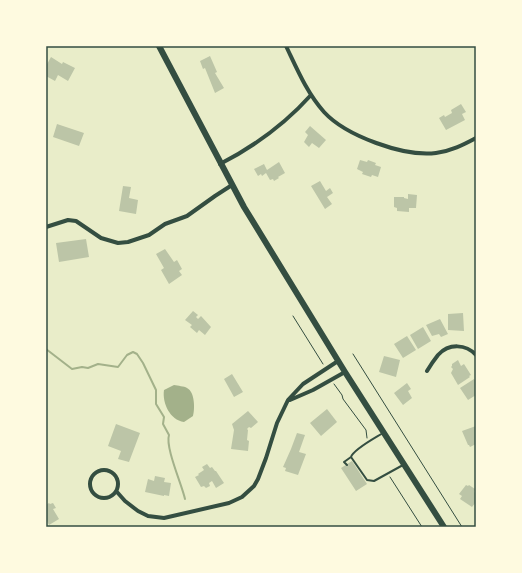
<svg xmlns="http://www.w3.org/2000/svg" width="522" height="573" viewBox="0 0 522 573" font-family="Poppins,sans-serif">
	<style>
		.water { fill: #a3b18a }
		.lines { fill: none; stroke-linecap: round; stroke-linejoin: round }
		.stream { stroke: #a3b18a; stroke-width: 2 }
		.building { fill: #bcc5a7 }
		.path { stroke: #344e41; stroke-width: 1 }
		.service { stroke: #344e41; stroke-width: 2 }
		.minor { stroke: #344e41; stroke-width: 4 }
		.secondary { stroke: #344e41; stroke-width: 6 }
		.neatline { fill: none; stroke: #344e41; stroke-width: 1.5 }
	</style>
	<rect width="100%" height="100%" fill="#e9edc9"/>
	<!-- water -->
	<path class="water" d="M174,385c4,1 10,1 13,3 8,4 8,21 6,28l-9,6c-14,-2 -22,-19 -20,-32z"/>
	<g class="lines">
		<!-- stream -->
		<path class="stream" d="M46,349l26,20 10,-2 6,1 10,-4 20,3 9,-12 6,-3 4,2 6,9 13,27v14l8,13 -1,7 6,11c-4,12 13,50 16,64"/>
	</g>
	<!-- building -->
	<path class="building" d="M210,56l7,16 -2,1 9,15 -9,5 -10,-25 -2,1 -3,-8z
		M51,57l11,7 1,-2 12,6 -7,13 -10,-6 -3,6 -9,-5v-10z
		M461,104l5,8 -4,2 3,6 -19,10 -7,-12 5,-3 1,2 7,-4 -1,-3z
		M57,124l27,9 -5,13 -26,-9z
		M310,126l16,14 -7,8 -7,-5 -3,4 -5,-5 4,-7 -3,-3z
		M360,160l7,2 1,-2 8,3 -1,2 6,2 -3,10 -6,-2 -1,2 -9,-3 1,-2 -6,-3z
		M279,162l6,11 -7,4 1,1 -5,3 -1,-2 -3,1 -4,-7 -4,3 -1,-2 -3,2 -4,-7 10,-5 3,6z
		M320,181l6,10 4,-3 3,5 -6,4 5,7 -7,5 -14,-23z
		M123,186l8,1 -2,11 9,2 -2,14 -17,-3z
		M408,194l9,1 -1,13h-7v4l-12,-1v-3l-3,-1v-10h10v1l4,1z
		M86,239l3,18 -30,5 -3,-19z
		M165,249l9,13 3,-2 5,9 -3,2 3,4 -13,9 -8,-14 3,-2 -8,-14z
		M193,311l5,4 -2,2 2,2 3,-3 10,11 -6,8 -6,-5 -2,3 -7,-6 2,-2 -7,-5z
		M463,313l1,18 -16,-1v-16z
		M440,319l8,15 -7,3 -2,-3 -7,2 -6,-11z
		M423,327l8,14 -13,8 -8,-14z
		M407,336l9,14 -13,8 -9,-14z
		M384,356l16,4 -4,17 -17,-5z
		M458,360l3,6 3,-2 7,11 -2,1 1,1 -12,8 -7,-12 2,-4 -2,-2 1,-1v-2z
		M232,374l11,18 -9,5 -10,-18z
		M474,379l2,3 -1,4 1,1v8l-8,5 -8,-12z
		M407,383l4,6 -3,2 4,7 -9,7 -9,-12z
		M327,409l10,13 -16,14 -11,-13z
		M248,411l10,11 -7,6 -2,-1 -2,2 1,1 -1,10 2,1 -1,10 -17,-2 3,-19 -2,-6z
		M116,424l24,9 -11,29 -11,-3 3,-8 -13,-5z
		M476,426v18l-6,3 -1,-2h-1l-6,-14z
		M297,433l8,2 -6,17 7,2 -8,21 -13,-4 1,-3 -3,-1 8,-18z
		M352,461l15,23 -11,7 -15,-23z
		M207,464l3,4 2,-1 3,4h1l8,12 -8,5 -4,-7 -3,2 1,3 -4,2 -2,-2 -3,1 -6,-10 4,-2 -1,-1 6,-4 -2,-3z
		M155,476l10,2 -1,4 7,1 -2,13 -5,-1v1l-19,-4 3,-13 6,2z
		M466,485l2,1 1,-1 6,4 -1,4 2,-3v12l-4,5 -12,-8 2,-3 -3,-2z
		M49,503l1,1 3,-1 3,5 -3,1 6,10 -10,6 -3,-6v-14z"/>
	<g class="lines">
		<!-- path -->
		<path class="path" d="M293,316l30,48
			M353,354l109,173
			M334,384l8,11 1,4 23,31 1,8
			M390,477l32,50"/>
		<!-- service -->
		<path class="service" d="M383,433c-8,5 -29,16 -32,24l16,23 7,1 29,-16
			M347,465l-3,-3 7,-5"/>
		<!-- minor -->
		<path class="minor" d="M286,46c11,23 21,47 38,66 22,24 80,45 112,41 15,-2 27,-8 40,-15
			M220,164c35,-18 65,-40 91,-69
			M46,227l22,-7 8,1 25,17 17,5 10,-1 21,-7 16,-11 22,-8 28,-20 17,-11
			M427,371c3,-5 7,-11 11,-16 11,-12 28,-11 38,0
			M290,400l23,-10 32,-18
			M90 484a14 14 0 1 1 28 0a14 14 0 1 1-28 0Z
			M117,492l8,9 13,10 10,5 16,2 65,-15 13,-6 12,-11 4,-7 8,-21 11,-35 11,-23 15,-16 35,-23"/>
		<!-- secondary -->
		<path class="secondary" d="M159,46l85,161 101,165 99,155"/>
	</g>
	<!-- border -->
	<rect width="522" height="573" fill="none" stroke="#fefae0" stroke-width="94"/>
	<rect x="47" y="47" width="428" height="479" class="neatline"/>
</svg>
